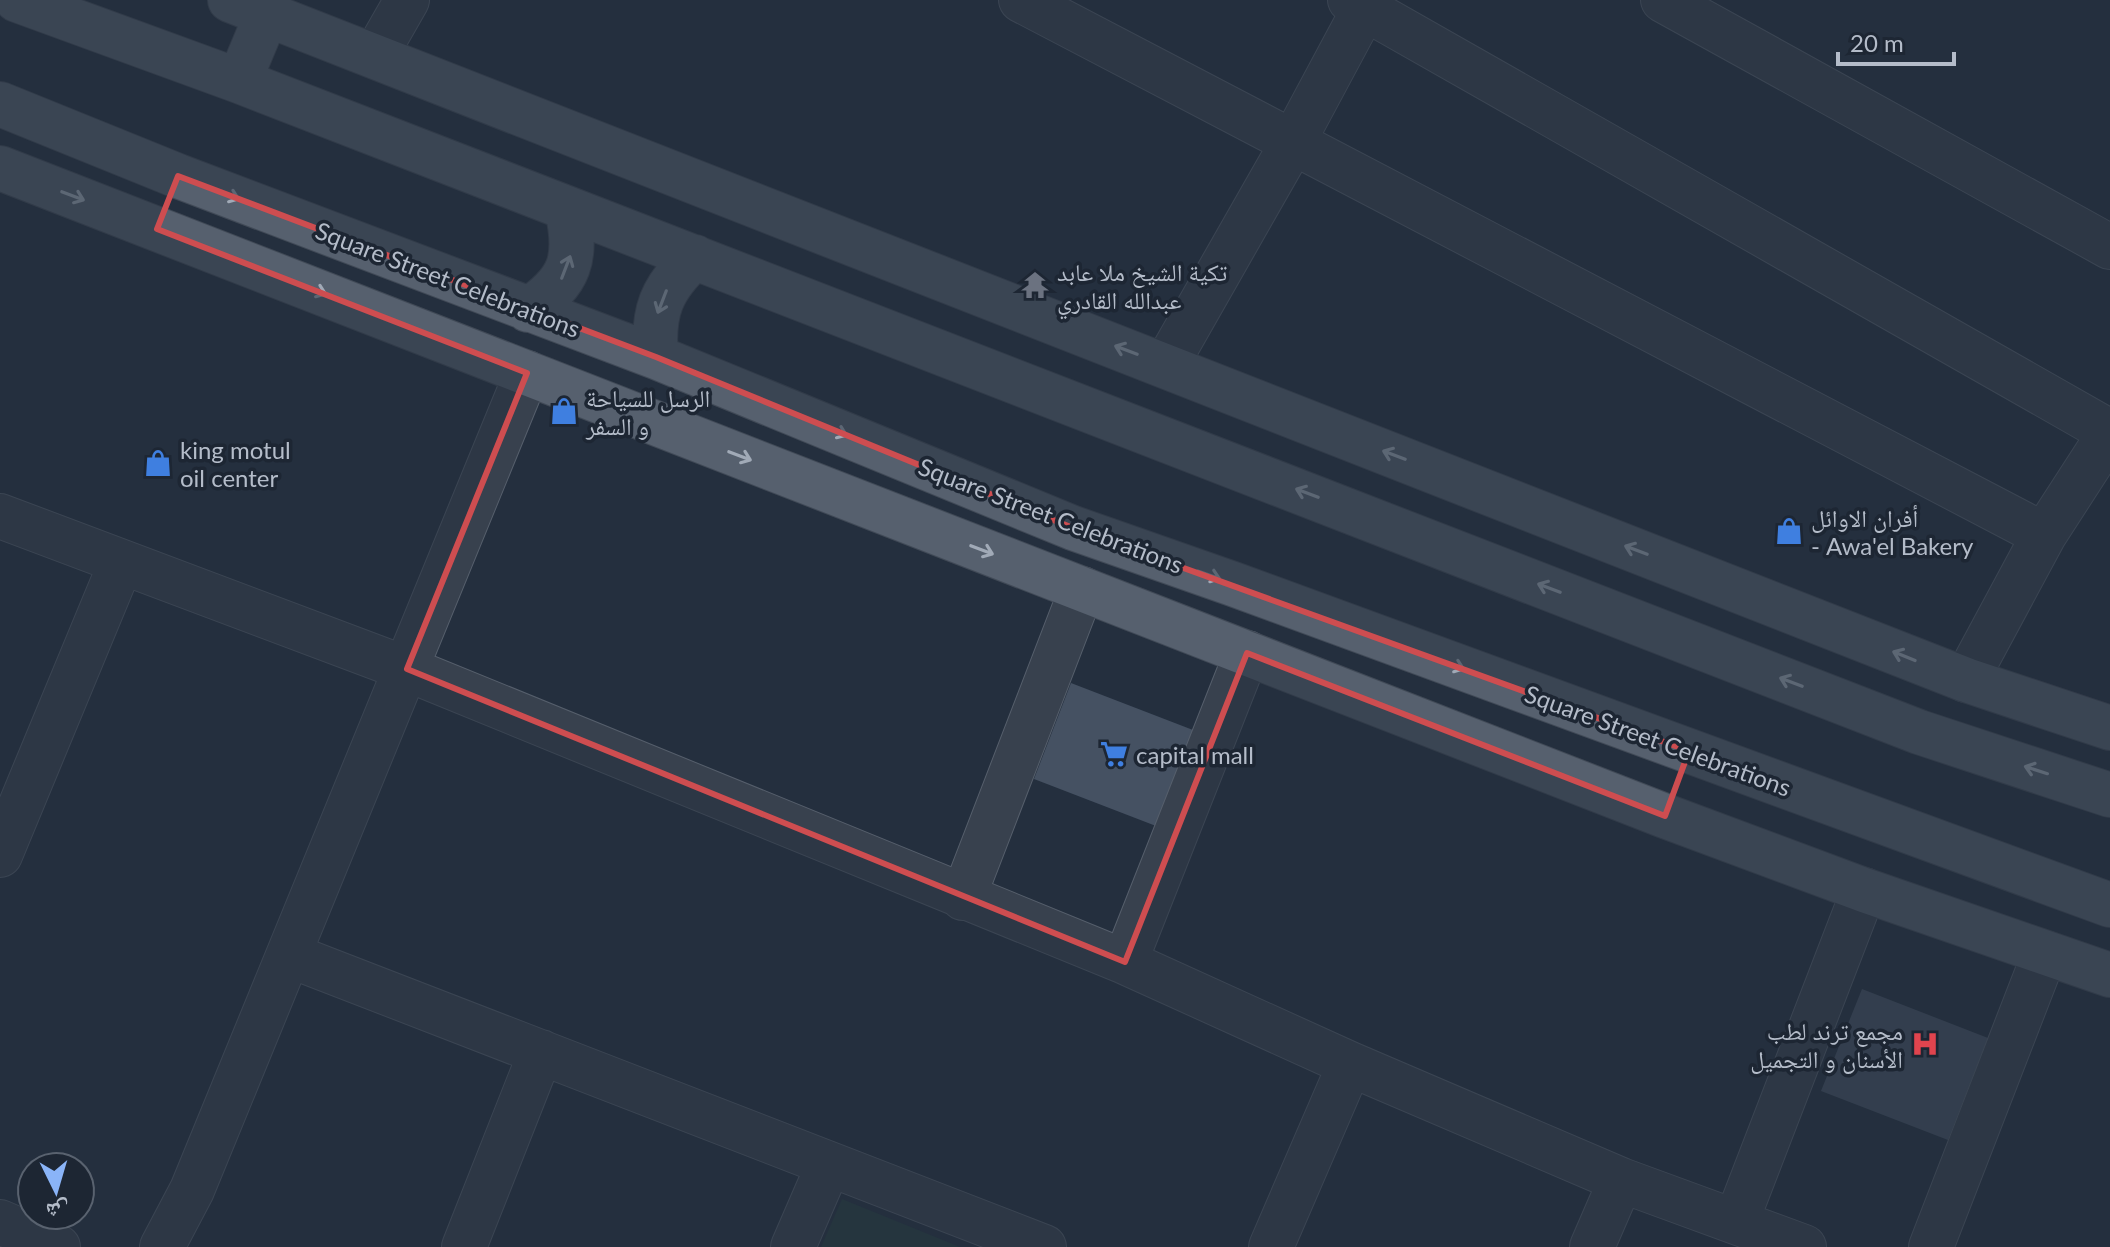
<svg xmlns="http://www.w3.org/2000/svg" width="2110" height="1247" viewBox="0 0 2110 1247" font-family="Lato,'Noto Naskh Arabic',sans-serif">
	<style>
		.green { fill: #263c3f }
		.building { fill: #455162 }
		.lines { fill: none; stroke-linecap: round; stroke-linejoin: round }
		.minor-casing { stroke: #565f6c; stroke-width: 46 }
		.major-casing { stroke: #414a57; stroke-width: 46 }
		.minor { stroke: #38414e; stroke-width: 44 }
		.major { stroke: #56606e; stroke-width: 44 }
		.oneway { stroke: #a1aab7 }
		.marked { fill: none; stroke: #ce4d50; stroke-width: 6; stroke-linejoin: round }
		.labels { text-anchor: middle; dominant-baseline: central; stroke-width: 7; stroke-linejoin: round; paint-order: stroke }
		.poi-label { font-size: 24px; fill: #b4bcc9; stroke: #1d2633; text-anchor: start }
		.street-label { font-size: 24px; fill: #b4bcc9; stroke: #1d2633 }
	</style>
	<rect width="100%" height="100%" fill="#242f3e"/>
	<!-- green -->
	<path class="green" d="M842,1199l118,48h-139z"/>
	<!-- building -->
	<path class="building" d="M1071,683l122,47 -37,96 -122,-47z
		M1862,989l126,49 -40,102 -127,-49z"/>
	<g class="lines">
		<!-- minor casing -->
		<g class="minor-casing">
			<path id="minor" d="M1021,0l1023,535
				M1350,0l760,432
				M1663,0l447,247
				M375,56l32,-56
				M1166,365l127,-223 76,-142
				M0,516l407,153 718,293 225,102 271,116 183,67
				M1966,680l78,-145 66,-102
				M0,855l121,-292
				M963,898l119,-309
				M289,955l755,292
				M1125,962l122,-309
				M0,1222l58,25
				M1736,1222l128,-332
				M162,1247l30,-57 335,-817
				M464,1247l77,-195
				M793,1247l36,-83
				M1271,1247l79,-183
				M1592,1247l29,-67
				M1931,1247l114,-294"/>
		</g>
		<!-- major casing -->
		<g class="major-casing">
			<path id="major" d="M17,0l222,81 1680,651 191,63
				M230,0l1736,680 144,48
				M239,81l28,-67
				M0,104l178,72 478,181 417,171 160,56 877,321
				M0,168l1665,648 199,74 246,85
				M528,310c43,-29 50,-51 39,-101
				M656,357c-4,-45 5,-69 39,-100"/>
		</g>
		<!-- minor -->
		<use href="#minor" class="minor"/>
		<!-- major -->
		<use href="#major" class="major"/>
	</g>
	<!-- one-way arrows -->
	<defs><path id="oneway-shaft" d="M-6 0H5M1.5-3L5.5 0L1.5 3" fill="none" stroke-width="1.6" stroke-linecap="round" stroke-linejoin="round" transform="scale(2)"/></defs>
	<g class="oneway">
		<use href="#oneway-shaft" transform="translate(228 195) rotate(21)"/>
		<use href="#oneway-shaft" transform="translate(73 196) rotate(21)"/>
		<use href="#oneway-shaft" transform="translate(566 267) rotate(-69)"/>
		<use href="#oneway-shaft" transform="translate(315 290) rotate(21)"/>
		<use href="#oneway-shaft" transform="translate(662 302) rotate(111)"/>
		<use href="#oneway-shaft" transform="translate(1126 350) rotate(-159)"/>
		<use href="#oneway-shaft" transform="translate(836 431) rotate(22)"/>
		<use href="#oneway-shaft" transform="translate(1394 455) rotate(-159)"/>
		<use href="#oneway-shaft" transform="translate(740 456) rotate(21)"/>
		<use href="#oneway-shaft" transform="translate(1307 493) rotate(-159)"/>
		<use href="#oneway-shaft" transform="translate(982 550) rotate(21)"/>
		<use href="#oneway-shaft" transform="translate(1636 550) rotate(-159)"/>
		<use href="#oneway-shaft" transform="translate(1209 575) rotate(19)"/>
		<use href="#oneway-shaft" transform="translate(1549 588) rotate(-159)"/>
		<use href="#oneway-shaft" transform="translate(1904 656) rotate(-158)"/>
		<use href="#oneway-shaft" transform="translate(1453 665) rotate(20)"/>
		<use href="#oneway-shaft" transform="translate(1791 682) rotate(-159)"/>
		<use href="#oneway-shaft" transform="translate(2036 770) rotate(-162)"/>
	</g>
	<!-- marked area -->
	<path d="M0 0H2110V1247H0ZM178,176l478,181 417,171 616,223 -24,65 -418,-163 -122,309 -718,-293 120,-296 -370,-144z" fill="#242f3e" fill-opacity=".55" fill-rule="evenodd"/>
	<path class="marked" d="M178,176l478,181 417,171 616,223 -24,65 -418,-163 -122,309 -718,-293 120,-296 -370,-144z"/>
	<!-- icons -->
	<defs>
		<g id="temple-bare" transform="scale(2.16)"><path d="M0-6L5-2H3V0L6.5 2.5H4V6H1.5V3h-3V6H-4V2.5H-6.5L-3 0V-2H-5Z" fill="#6b7280" stroke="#1d2633" stroke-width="2.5" paint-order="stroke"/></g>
		<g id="shop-bare" transform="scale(2.16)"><path d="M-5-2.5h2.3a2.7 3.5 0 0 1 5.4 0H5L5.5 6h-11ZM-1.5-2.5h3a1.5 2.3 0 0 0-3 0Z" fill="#3f7fe0" stroke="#1d2633" stroke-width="2.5" paint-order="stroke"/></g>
		<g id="supermarket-bare" transform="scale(2.16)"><path d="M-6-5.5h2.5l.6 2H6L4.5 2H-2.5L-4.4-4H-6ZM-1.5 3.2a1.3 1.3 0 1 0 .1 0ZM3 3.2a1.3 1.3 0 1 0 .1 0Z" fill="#3f7fe0" stroke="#1d2633" stroke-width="2.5" paint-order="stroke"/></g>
		<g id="hospital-bare" transform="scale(2.16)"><path d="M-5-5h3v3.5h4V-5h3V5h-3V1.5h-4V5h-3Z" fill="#e0444e" stroke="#1d2633" stroke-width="2.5" paint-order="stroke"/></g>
	</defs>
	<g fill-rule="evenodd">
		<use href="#temple-bare" x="1035" y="285"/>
		<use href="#shop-bare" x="564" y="411"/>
		<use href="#shop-bare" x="158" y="463"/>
		<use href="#shop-bare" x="1789" y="531"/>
		<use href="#supermarket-bare" x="1114" y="754"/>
		<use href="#hospital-bare" x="1925" y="1044"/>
	</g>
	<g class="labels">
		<!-- poi labels -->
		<g class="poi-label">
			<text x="1057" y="271">تكية الشيخ ملا عابد<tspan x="1057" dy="28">عبدالله القادري</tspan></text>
			<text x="586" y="397">الرسل للسياحة<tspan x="586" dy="28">و السفر</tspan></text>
			<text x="180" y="449">king motul<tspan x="180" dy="28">oil center</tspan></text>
			<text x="1811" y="517">أفران الاوائل<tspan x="1811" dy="28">- Awa'el Bakery</tspan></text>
			<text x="1136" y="754">capital mall</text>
			<text x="1903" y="1030" text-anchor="end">مجمع ترند لطب<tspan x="1903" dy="28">الأسنان و التجميل</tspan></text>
		</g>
		<!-- street labels -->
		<g class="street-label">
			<text transform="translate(448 279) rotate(21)">Square Street Celebrations</text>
			<text transform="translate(1051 515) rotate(21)">Square Street Celebrations</text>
			<text transform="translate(1658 740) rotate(20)">Square Street Celebrations</text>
		</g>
	</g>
	<!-- north arrow -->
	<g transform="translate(56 1191) rotate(175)"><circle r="38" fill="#1d2633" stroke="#59626f" stroke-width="2"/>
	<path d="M0-6L14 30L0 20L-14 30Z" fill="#8ab4f8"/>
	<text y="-12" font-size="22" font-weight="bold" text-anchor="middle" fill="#b4bcc9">ش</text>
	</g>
	<!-- scale -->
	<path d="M1838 52v12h116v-12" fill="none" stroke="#b4bcc9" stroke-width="4"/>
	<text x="1850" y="52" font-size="24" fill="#b4bcc9" stroke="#1d2633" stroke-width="6" paint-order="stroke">20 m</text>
</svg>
